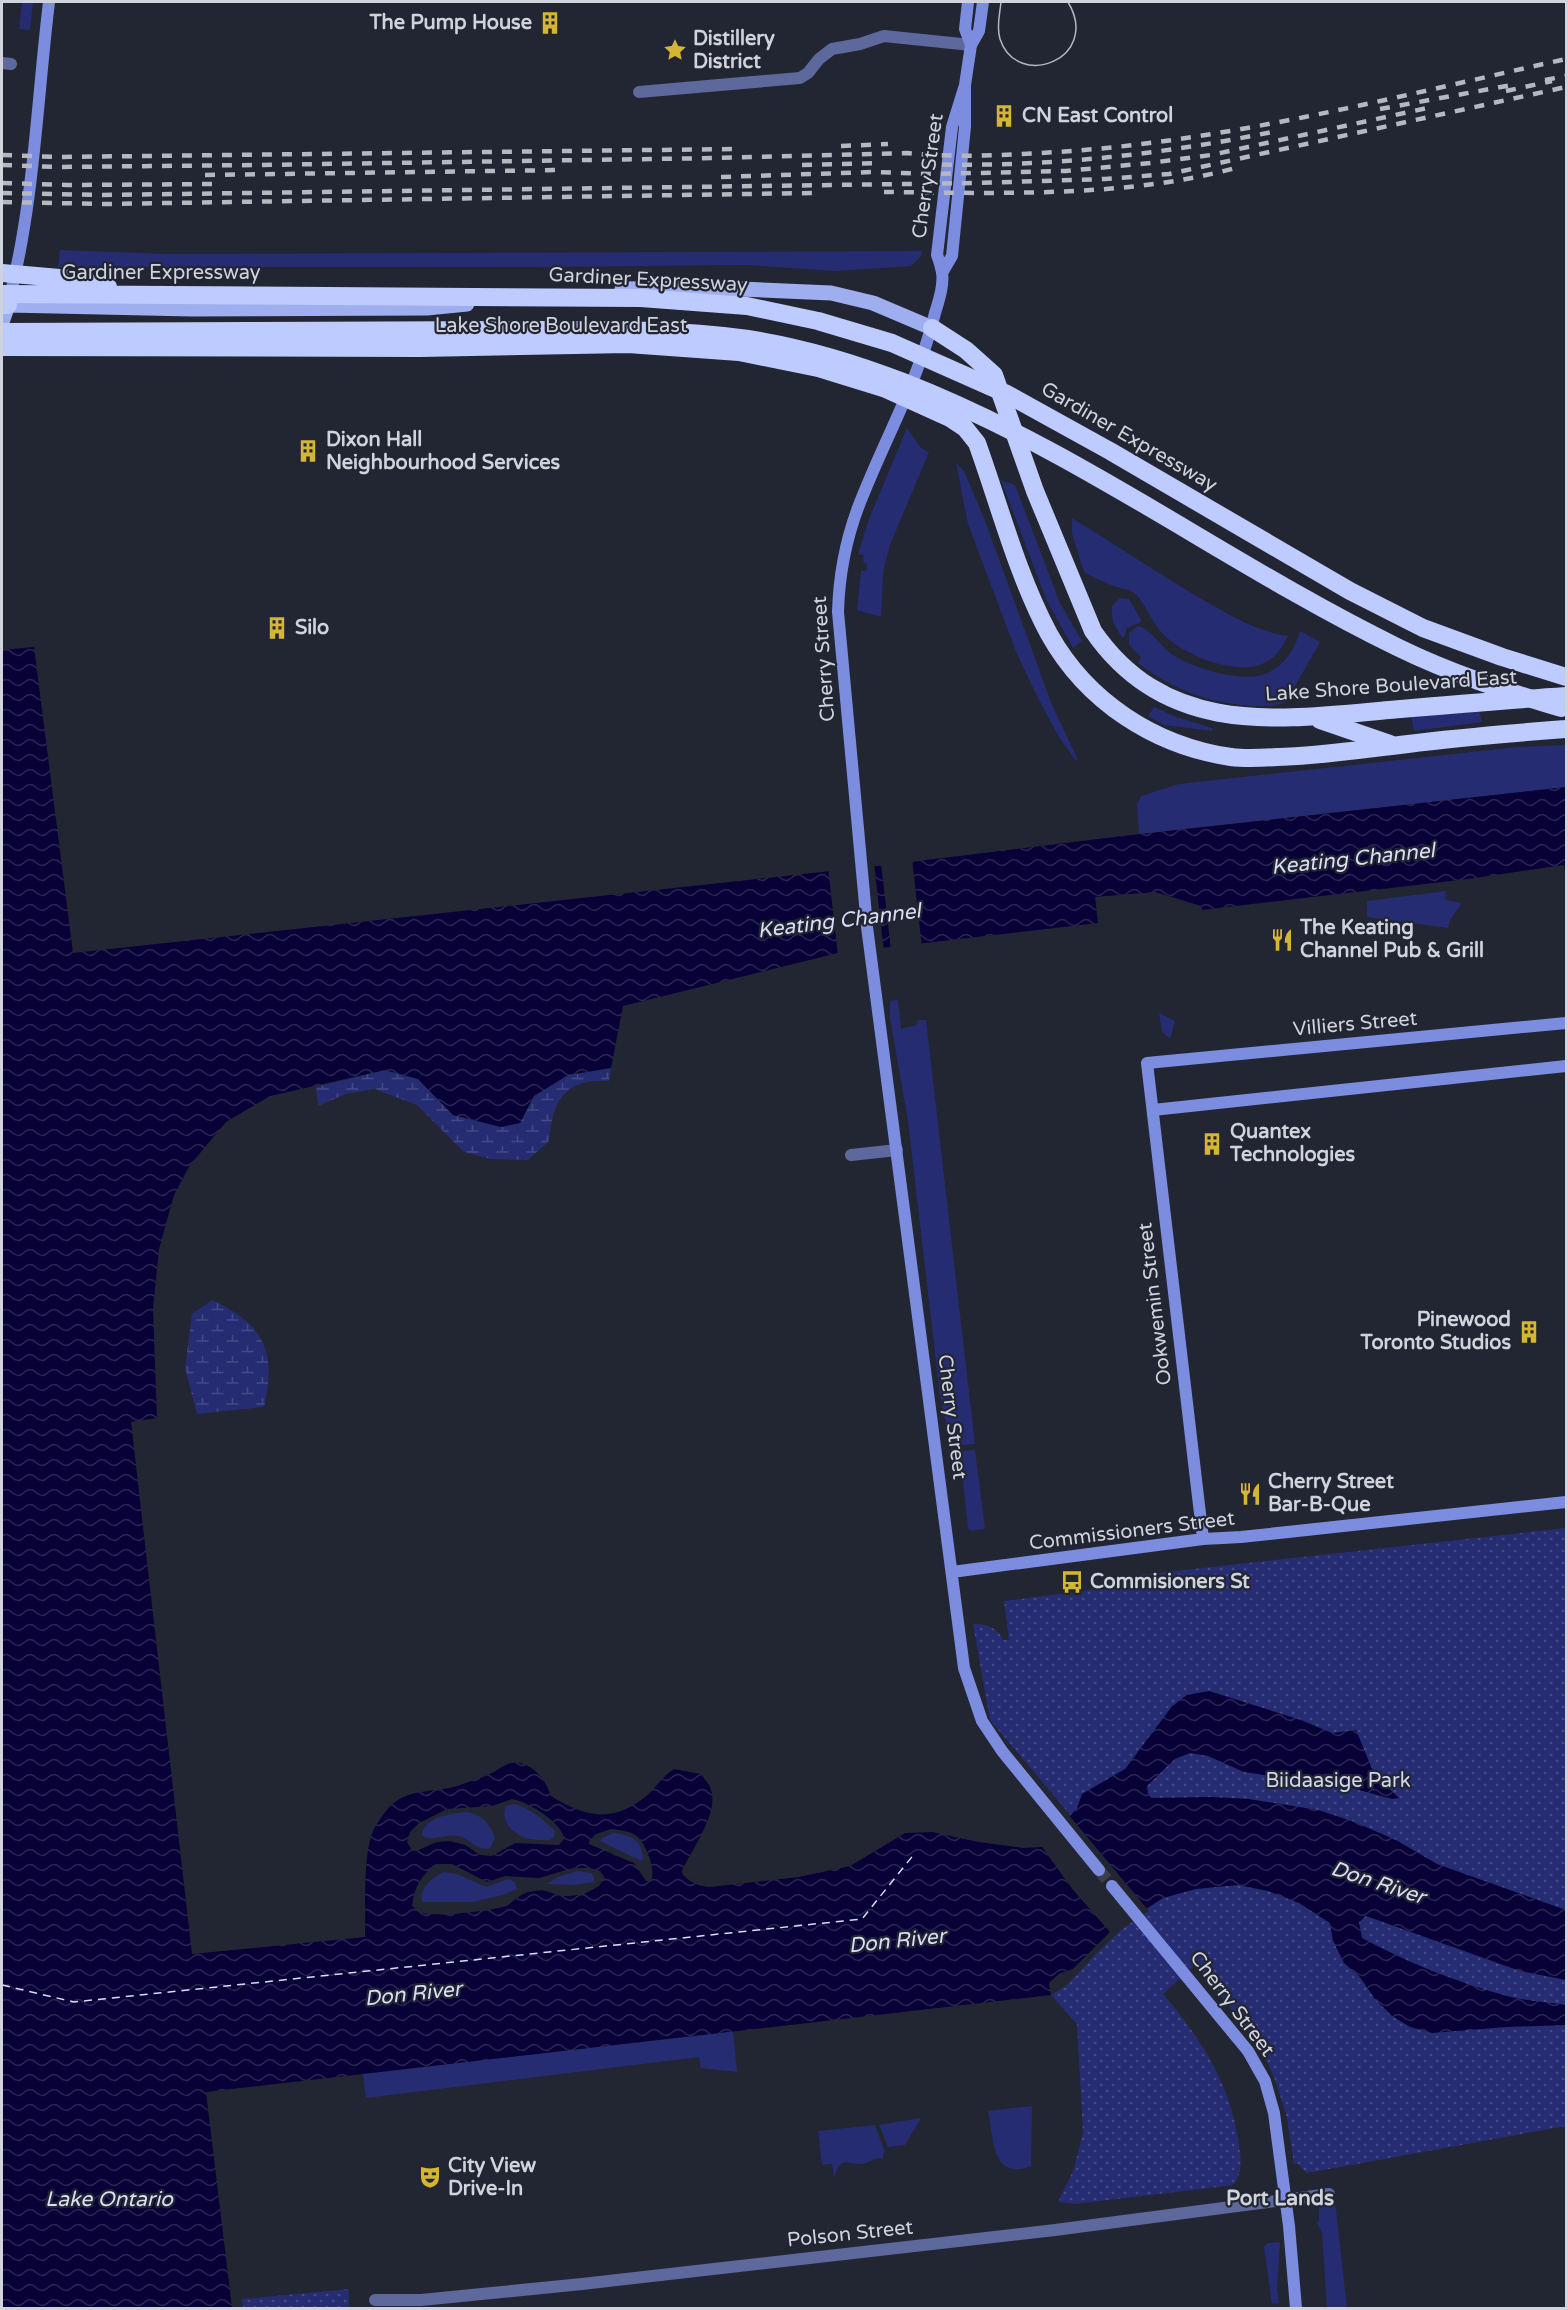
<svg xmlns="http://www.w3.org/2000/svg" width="1568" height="2310" viewBox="0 0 1568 2310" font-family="'Varela Round',sans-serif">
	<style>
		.grass { fill: #262c72 }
		.wetland { fill: url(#wetland-marsh) }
		.park { fill: url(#park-dots) }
		.water { fill: url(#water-waves); fill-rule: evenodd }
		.pier { fill: #222532 }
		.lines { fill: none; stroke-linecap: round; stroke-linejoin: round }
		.ferry { stroke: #d8def4; stroke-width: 1.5; stroke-dasharray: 8 6; stroke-linecap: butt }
		.secondary-tunnel { stroke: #3c3f4b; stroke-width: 12; stroke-dasharray: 12 6; stroke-linecap: butt }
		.street { stroke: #5d689c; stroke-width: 12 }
		.secondary { stroke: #7c8cdf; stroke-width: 12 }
		.primary { stroke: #9faeee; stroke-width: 15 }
		.highway { stroke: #becbfe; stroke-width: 18 }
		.tram { stroke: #b5b8c1; stroke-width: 1.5 }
		.rail { stroke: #b5b8c1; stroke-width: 4.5; stroke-dasharray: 10 10; stroke-linecap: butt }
		.highway-bridge { stroke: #becbfe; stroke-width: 18 }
		.labels { text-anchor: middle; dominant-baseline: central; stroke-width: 4.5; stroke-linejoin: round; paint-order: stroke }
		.poi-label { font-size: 20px; font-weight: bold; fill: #d0d3db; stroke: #222532; text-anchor: start }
		.street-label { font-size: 20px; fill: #d0d3db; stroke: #222532 }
		.park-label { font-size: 20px; fill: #d0d6eb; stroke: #222532 }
		.water-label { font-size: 21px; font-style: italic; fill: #d8def4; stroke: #222532 }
		.neighbourhood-label { font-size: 21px; font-weight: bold; fill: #d0d3db; stroke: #222532 }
	</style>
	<defs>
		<pattern id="wetland-marsh" width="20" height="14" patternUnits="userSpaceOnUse" patternTransform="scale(1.5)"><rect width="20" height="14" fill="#262c72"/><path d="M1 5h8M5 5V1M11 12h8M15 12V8" fill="none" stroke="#444a86"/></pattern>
		<pattern id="park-dots" width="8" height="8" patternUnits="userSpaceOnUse" patternTransform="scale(1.5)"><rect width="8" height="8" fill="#262c72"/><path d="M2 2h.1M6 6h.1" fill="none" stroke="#444a86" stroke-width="1.8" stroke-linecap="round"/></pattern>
		<pattern id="water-waves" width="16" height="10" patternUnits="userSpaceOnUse" patternTransform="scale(1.5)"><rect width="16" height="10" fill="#070137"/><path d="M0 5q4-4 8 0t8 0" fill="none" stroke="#2a2553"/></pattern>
	</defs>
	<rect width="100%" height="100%" fill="#222532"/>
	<!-- grass -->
	<path class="grass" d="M22,2h11l-3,28 -11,-1z
		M60,250l107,4 755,-3 -1,5 -10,10 -76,5 -87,-6 -205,2h-485z
		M907,428l14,20 8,4 -39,93 -7,27 -2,45 -24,-7 4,-39h5l1,-8 -4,-1 1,-7 -6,-1 11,-35z
		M956,463l8,8 20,47 68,187 26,55 -2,1 -17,-24 -20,-37 -22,-46 -49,-130z
		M1001,480l14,5 45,118 22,38 -9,7 -27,-49z
		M1072,518c43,26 85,55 128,80 28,16 57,34 88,38 -5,10 -10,19 -20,25 -27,17 -80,-4 -102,-24 -12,-10 -22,-37 -32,-44 -7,-5 -17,-5 -25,-9 -9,-3 -17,-8 -25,-12l-12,-39z
		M1120,598l9,1 12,21v2l-14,6 -2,8 -3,1c-8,-11 -11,-17 -10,-31z
		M1138,626c13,3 23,21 35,29 20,13 66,27 89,20 20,-6 33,-25 38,-44l20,11 -34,60c-10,5 -20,4 -32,4 -43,-2 -81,-16 -116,-43l3,-6 -12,-12v-12z
		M1154,707l20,9 38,12 1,3 -49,-6 -16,-9z
		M1479,711l3,11 -68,9 -3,-14z
		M1566,745v42l-427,47 -2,-30 4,-8 38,-12 338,-37z
		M1446,891l-1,9 17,3 -12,17 -2,8 -81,-11v-16z
		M898,1000l3,29 16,-4 1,-5h8l49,424 -24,2 -11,-50 -32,-275 -18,-103v-17z
		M1159,1013l16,8 -5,18 -8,-7z
		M975,1450l10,79 -14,2 -3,-3 -8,-77z
		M513,1804c15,2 32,17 42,27l-1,6 -4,3c-7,0 -15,0 -21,-1 -15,-4 -30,-18 -23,-33z
		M468,1812c15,4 22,11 27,26l-5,10c-13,4 -19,-9 -31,-12 -14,-3 -29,7 -37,-1 2,-19 31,-22 46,-23z
		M613,1833c17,1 30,7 30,26l-2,2 -41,-20 2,-3z
		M578,1871l13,2 3,4v5l-20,3 -27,-1 11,-7z
		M444,1872l13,2 29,13 22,-8 7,3 2,7 -14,6 -30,7h-51c-3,-14 11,-25 22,-30z
		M733,2031l4,41 -36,-4 -2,-11 -333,41 -3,-24z
		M1032,2106l-1,60c-41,16 -37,-31 -43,-55z
		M921,2118l-16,27 -17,2 -9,-22z
		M875,2125l10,27 -2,1v6c-8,-2 -11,2 -18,4 -17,5 -22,-12 -31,15l-2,-14 -10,1 -4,-34z
		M1335,2201l12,107h-20l-5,-75 -5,-10 2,-3v-15z
		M1280,2242l-3,47 2,14 -7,1 -8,-57 4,-4z"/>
	<!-- wetland -->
	<path class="wetland" d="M611,1068l-2,13c-45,-2 -56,19 -60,60l-21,19 -37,-1 -27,-7 -47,-47 -43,-16 -28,5 -28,12 -2,-19 68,-17 34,9 35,36 48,12 19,-4 14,-27 34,-21z
		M212,1300c52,24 65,52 52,107l-67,7 -12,-46 7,-54z"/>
	<!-- park -->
	<path class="park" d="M1566,1528v598l-259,47 -9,-9h-4l-7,-46 -11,-36 -15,-34 -65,-84 -33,30c38,44 69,93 76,151 2,15 4,27 -6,40l-7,1 -152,18 -16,-2 16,-33 9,-37 -6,-108 -26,-29 16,-10 33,-35 47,-44 -157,-186 -17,-96c14,0 24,3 30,16h6l-5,-39 85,-11 41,-14z
		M349,2289v19h-106l-1,-9z"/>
	<!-- water -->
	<path class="water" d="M34,647l39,306 813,-88 237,-29 443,-49v92l-2,-14 -96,14 -266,31 -1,-4 -46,-14 -60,5 3,26 -260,30 -215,53 -12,62 -43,7 -34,21 -14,27 -19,4 -48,-12 -35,-36 -33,-9 -115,26 -44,26 -36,43 -16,30 -15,54 -6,59 4,110 -26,4 61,532 173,-17c1,-28 -3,-87 10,-110 5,-8 12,-19 20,-25 17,-13 43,-10 62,-16 12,-4 24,-8 35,-13 6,-3 14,-10 20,-10 20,-2 34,17 39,33 34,21 59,27 93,2 11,-8 16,-20 30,-29l27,5c3,5 9,11 10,16 8,23 -20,61 -29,81 8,10 14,14 27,16l89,-10 52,-11 55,-33 28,-1 46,10 63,5 35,-39 5,-14 43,-25 48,-64 14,-10 22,-4 92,29 31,13 24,-3 19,46 24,22 -7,1 -84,-23h-37l-27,-4 -36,-16 -18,-3 -15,6 -28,27 1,7 3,5 61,-1 37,2 69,11 34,11 44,19 41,24 129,46v70l-46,-9 -154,-55 -7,6 3,16c44,24 97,45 145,58 19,5 40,6 59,9v20l-59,2 -75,6 -22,-6 -18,-11 -17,-17 -16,-23 -15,-13 -11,-22 -3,-18 -31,-20 -31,-12 -30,-6 -42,4 -33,9 -52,34 -38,37 -14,5 -10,9 2,12 -845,97 26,216h-230v-1658zM512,1799c14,1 52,25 52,40l-5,6 -44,-2 -23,13 -12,-1 -15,-10 -15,-4 -13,1 -21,9 -4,-1 -5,-8 3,-10 9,-9 28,-14 45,-3zM611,1829c9,1 20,2 27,8 9,9 18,34 13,45l-5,-1 -12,-18 -45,-19v-3l7,-7zM438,1864h14l35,18 18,-6 34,2 34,-10h16l11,3 5,7c-9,12 -25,19 -40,18 -14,-1 -18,-9 -36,-5 -9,3 -15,11 -23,15 -13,5 -74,12 -87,6 -3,-2 -4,-4 -7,-6 2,-19 10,-33 26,-42z"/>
	<!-- pier -->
	<path class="pier" d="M912,859l10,88 -31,4 -10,-88z
		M874,863l10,88 -46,5 -10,-88z
		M1068,1814l81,97 -36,24 -38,36 -14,5 -9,9 2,9 -3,1 -2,-12 10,-9 14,-5 37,-37 -37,-42 -31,-43 -19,1 -44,-6 -46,-10h-27l-56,34 -52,11 -89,10 -11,-2 -8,-4 -7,-6 -1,-4 3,-6 3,-1 -2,10 13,8 10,2 89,-10 51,-11 56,-33 28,-1 47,10 43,6 17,-1z
		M598,1882l3,1 -2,3 -15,8 -21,2 -20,-6 -15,2 -12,5 -9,9 -60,9 -27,-3 -8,-7 3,-1 6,5 26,3 58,-9 9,-8 13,-6 16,-2 21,6 19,-2z"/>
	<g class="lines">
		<!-- ferry -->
		<path class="ferry" d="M2,1985l72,17 788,-83 53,-66"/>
		<!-- secondary-tunnel -->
		<path class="secondary-tunnel" d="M1099,1870l13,16"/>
		<!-- street -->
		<path class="street" d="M2,63l9,1
			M639,92l161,-14 8,-5 11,-14 13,-10 28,-5 24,-8 87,9
			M851,1155l46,-5
			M375,2300h46l161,-16 473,-54 274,-36"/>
		<!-- secondary -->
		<path class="secondary" d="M968,2l-3,27 6,16
			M942,273l10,-17 13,-129v-42l6,-40 8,-14 4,-29
			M9,300c25,-96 28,-199 40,-298
			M866,915l-28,-303c1,-37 8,-73 21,-107 25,-65 60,-125 76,-192 4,-13 9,-28 7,-41 -1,-5 -3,-12 -5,-17l15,-128 13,-42
			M867,927l97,741 18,53 20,30 97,119
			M1153,1110l413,-44
			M1203,1539l-56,-476 419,-40
			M952,1572l251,-33 38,-2 325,-35
			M1112,1886l136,165 17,30 9,32 15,113 7,82"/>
		<!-- primary -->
		<path class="primary" d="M622,289l95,-1 114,5 42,10 59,25
			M2,322l6,-17 184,4 235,-1 40,-4"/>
		<!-- highway -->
		<path class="highway" d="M2,305h6
			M932,328l34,22 28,25 41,116 58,140c73,106 184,89 296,79 59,-5 118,-10 177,-14
			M2,332l249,-1
			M2,347l418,1 208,-4 111,8 79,16 68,21 64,29 15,10 12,15c23,64 40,131 72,191 38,68 106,112 182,123 15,2 31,1 46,0 44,-1 87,-8 131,-13 53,-7 106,-11 158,-15
			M1320,720l70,24"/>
		<!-- tram -->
		<path class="tram" d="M1001,2c-1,11 -5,25 -1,37 17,52 102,20 68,-37"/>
		<!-- rail -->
		<path class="rail" d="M1545,80l21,-4
			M1506,91l46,-10
			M1380,109l132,-24
			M841,146l47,-2
			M2,155l57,2 677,-8
			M922,164c120,4 238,-9 355,-33
			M2,165l56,2 200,-2 459,-7 190,-5c49,5 100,2 150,-1 173,-11 341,-56 509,-93
			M802,165l78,-2
			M205,175l357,-5
			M721,177l152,-5 58,2 135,-3 84,-8 61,-8 221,-48
			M2,183l65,2 153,-1
			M884,192c115,1 245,6 355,-25
			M2,193l100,2 875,-12 128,-4 64,-5 397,-87
			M2,202l103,2 707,-11"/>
		<!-- highway-bridge -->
		<path class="highway-bridge" d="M2,273l69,6 37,8
			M2,294l639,4 106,8 71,15 74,22 115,51 103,57 240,140 73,37 79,29 64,20
			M251,331c86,0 172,-1 259,-1 79,0 159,-2 238,9 52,8 106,24 155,43 175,68 326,183 494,265 53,26 108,44 164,61"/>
	</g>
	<!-- icons -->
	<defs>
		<g id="building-bare" transform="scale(1.8)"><path d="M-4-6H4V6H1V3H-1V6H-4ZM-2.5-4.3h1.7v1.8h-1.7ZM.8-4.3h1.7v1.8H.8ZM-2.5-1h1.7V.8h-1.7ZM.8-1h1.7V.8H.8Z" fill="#d5b534" stroke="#222532" stroke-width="2.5" paint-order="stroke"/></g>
		<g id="sight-bare" transform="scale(1.8)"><path d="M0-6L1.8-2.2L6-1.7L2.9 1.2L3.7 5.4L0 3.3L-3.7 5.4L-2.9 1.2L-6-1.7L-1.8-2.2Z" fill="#d5b534" stroke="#222532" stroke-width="2.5" paint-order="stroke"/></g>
		<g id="restaurant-bare" transform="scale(1.8)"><path d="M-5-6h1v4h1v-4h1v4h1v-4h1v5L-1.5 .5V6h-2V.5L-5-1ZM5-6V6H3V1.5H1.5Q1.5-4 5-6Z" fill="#d5b534" stroke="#222532" stroke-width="2.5" paint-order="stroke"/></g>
		<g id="bus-bare" transform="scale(1.8)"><path d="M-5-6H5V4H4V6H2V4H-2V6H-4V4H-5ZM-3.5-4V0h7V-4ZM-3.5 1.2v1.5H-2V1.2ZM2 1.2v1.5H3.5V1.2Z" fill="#d5b534" stroke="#222532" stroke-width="2.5" paint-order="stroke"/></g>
		<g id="theatre-bare" transform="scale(1.8)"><path d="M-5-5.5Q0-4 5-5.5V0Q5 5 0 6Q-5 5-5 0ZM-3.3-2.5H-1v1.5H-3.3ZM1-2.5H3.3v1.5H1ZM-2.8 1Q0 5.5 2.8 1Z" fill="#d5b534" stroke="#222532" stroke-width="2.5" paint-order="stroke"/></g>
	</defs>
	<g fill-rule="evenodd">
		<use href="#building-bare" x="550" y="23"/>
		<use href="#sight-bare" x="675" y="50"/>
		<use href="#building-bare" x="1004" y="116"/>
		<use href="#building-bare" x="308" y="451"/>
		<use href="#building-bare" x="277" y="628"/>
		<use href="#restaurant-bare" x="1282" y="940"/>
		<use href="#building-bare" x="1212" y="1144"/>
		<use href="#building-bare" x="1529" y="1332"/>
		<use href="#restaurant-bare" x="1250" y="1494"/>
		<use href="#bus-bare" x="1072" y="1582"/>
		<use href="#theatre-bare" x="430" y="2177"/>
	</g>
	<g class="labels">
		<!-- poi labels -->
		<g class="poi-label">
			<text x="532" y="23" text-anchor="end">The Pump House</text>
			<text x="693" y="39">Distillery<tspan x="693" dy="23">District</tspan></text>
			<text x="1022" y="116">CN East Control</text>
			<text x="326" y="440">Dixon Hall<tspan x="326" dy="23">Neighbourhood Services</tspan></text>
			<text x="295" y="628">Silo</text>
			<text x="1300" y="928">The Keating<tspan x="1300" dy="23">Channel Pub &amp; Grill</tspan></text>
			<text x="1230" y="1132">Quantex<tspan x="1230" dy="23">Technologies</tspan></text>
			<text x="1511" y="1320" text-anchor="end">Pinewood<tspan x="1511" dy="23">Toronto Studios</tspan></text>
			<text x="1268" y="1482">Cherry Street<tspan x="1268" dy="23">Bar-B-Que</tspan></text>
			<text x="1090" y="1582">Commisioners St</text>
			<text x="448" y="2166">City View<tspan x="448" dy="23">Drive-In</tspan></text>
		</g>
		<!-- street labels -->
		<g class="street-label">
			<text transform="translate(928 176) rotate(-82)">Cherry Street</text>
			<text x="161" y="273">Gardiner Expressway</text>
			<text transform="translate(648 280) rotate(3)">Gardiner Expressway</text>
			<text x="561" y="326">Lake Shore Boulevard East</text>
			<text transform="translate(1129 437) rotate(30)">Gardiner Expressway</text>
			<text transform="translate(824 659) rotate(-94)">Cherry Street</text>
			<text transform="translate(1391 686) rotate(-4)">Lake Shore Boulevard East</text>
			<text transform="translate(1355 1024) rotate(-5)">Villiers Street</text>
			<text transform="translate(1155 1304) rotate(-97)">Ookwemin Street</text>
			<text transform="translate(952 1417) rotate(83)">Cherry Street</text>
			<text transform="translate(1132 1531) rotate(-7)">Commissioners Street</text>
			<text transform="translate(1232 2004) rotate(53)">Cherry Street</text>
			<text transform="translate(850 2234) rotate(-6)">Polson Street</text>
		</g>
		<!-- park labels -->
		<g class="park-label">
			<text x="1338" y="1781">Biidaasige Park</text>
		</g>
		<!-- water labels -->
		<g class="water-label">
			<text transform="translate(1353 859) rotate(-6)">Keating Channel</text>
			<text transform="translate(839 921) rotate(-7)">Keating Channel</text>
			<text transform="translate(1378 1883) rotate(18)">Don River</text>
			<text transform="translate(897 1941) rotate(-6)">Don River</text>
			<text transform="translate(413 1994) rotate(-6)">Don River</text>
			<text x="109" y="2199">Lake Ontario</text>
		</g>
		<!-- neighbourhood labels -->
		<g class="neighbourhood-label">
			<text x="1280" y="2198">Port Lands</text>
		</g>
	</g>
	<!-- border -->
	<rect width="1568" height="2310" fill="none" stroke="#d0d3db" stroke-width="6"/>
</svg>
